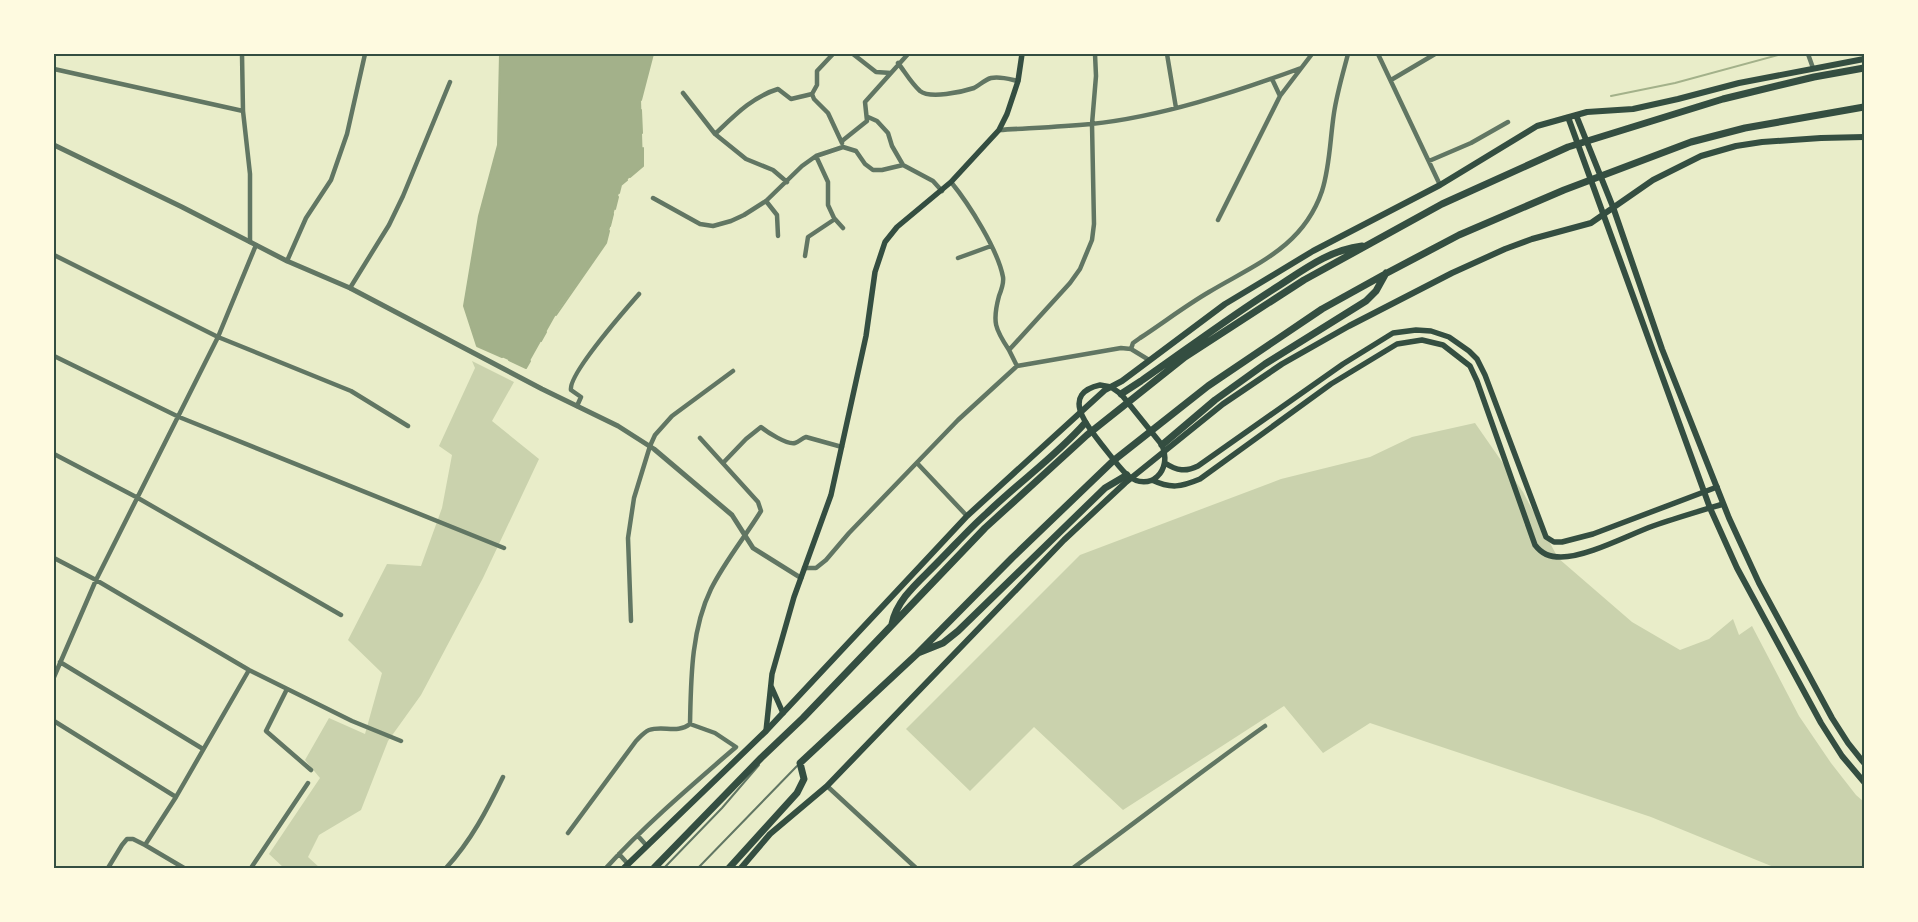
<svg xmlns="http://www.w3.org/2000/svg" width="1918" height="922" viewBox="0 0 1918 922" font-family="'Archivo Narrow',sans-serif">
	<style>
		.green { fill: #cad2ad }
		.water { fill: #a3b18a }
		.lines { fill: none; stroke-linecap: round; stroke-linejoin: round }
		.stream { stroke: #a3b18a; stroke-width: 2 }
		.service { stroke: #617663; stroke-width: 2 }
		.minor { stroke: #617663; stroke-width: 4.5 }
		.tertiary { stroke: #617663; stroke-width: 5 }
		.secondary { stroke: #344e41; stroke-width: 5.5 }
		.primary { stroke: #344e41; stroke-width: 6 }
		.trunk { stroke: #344e41; stroke-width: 7 }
		.neatline { fill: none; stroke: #344e41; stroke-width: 2 }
	</style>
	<rect width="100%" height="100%" fill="#e9edc9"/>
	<!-- green -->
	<path class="green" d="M472,361l42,21 -22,39 47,38 -56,119 -62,117 -33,46 -27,69 -42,25 -11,22 12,11h-36l-15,-14 51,-76 -15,-18 24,-42 36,16 17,-61 -34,-33 39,-76 34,2 21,-58 10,-53 -13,-9 36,-78z
		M1475,423l48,69 35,66 74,64 48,28 29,-11 24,-20 6,16 13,-9 47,90 32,47 25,32 8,7v66h-88l-125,-51 -281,-94 -47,30 -39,-47 -161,104 -89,-83 -64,64 -64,-62 174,-174 201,-76 89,-22 42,-20z"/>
	<!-- water -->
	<path class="water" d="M500,54h153l-12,45 2,67 -22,19 -15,58 -48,68 -32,57 -49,-22 -13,-40 15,-90 19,-71z"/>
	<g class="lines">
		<!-- stream -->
		<path class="stream" d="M500,54l-2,91 -19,71 -15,90 13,40 25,11
			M1611,96l64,-13 107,-29
			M641,100l12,-46
			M641,110l1,23
			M630,177l13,-11v-18
			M619,193l2,-8 6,-5
			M615,209l3,-12
			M610,226l3,-12
			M556,315l50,-72 3,-12
			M541,341l5,-9
			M509,360l17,8 4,-7"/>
		<!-- service -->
		<path class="service" d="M664,868l58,-60 37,-43
			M698,868l99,-102"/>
		<!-- minor -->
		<path class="minor" d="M242,54l1,57 7,63v68
			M833,54l-16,17v14l-5,9 2,5 14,14 14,30
			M853,54l23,18 15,1
			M1167,54l9,54
			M1378,54l62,131
			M1808,54l5,14
			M898,63c7,9 13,20 22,28 10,8 42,1 54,-3 6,-3 10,-8 17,-10 9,-2 18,1 27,3
			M54,69l189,42
			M1272,79l8,17
			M1391,80l44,-26
			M683,93l32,41 31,25 27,11 14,12
			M868,117l9,4 11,12 4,13 11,19
			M999,130c31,-2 61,-3 92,-6 69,-7 145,-32 210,-56
			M715,134c20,-19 37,-37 63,-45l13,10 21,-5
			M842,141l25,-20 -2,-19 43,-48
			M816,156l12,26v23l6,13 9,10
			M1429,161l42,-18 37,-21
			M951,182c18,22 47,68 52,95 1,6 -2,14 -4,19 -7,26 -4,33 10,54
			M653,198l47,26 13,2 18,-5 13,-6 22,-14 36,-35 14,-10 27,-9 13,4 9,13 8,6h9l21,-5 30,16 9,10
			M766,201l11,14 1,21
			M1218,220l62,-124 32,-42
			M54,255l164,82 133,54 57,35
			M805,256l3,-19 27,-18
			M958,258l33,-12
			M287,261l19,-43 25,-38 16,-46 18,-80
			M350,288l39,-63 14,-29 47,-114
			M1131,349l2,-6 7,-5c23,-15 45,-32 69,-46 47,-28 94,-45 113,-101 8,-25 8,-52 12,-78 3,-20 9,-40 14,-59
			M54,356l125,61 325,131
			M1017,366l-8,-16 61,-67 10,-14 12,-29 2,-16 -2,-100 4,-48 -1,-22
			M577,406l4,-9 -10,-7c-3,-16 55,-81 68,-96
			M54,454l84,44 203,117
			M723,463l23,-24 15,-12c6,5 26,18 34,16 4,-1 7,-5 11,-6l36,10
			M917,463l50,53
			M54,558l42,22 153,90 103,51 49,20
			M804,568h12l10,-8 23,-27 109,-113 59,-54 104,-18 10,1 18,11
			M631,621l-3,-83 6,-40 16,-52 5,-11 17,-19 61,-45
			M60,662l143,87
			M54,677l42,-97 122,-243 38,-92
			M287,689l-21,42 45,39
			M54,721l122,76
			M690,724c1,-45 1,-94 21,-135 14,-28 34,-52 50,-78l-3,-9 -58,-64
			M827,786l89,82
			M568,833l68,-92c4,-4 8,-9 13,-11 14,-5 28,4 41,-6l25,9 21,14c-45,39 -90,77 -130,121
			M638,836l9,10
			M619,854l9,10
			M108,868l14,-23 5,-6h6l12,6
			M184,868l-39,-23 31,-48 73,-127
			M251,868l57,-85
			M446,868c25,-27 41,-58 57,-91
			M1073,868c65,-47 127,-96 192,-142"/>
		<!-- tertiary -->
		<path class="tertiary" d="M54,145l128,62 105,54 63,27 192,101 76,37 36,23 78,66 21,33 48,30"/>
		<!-- secondary -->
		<path class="secondary" d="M1100,385l11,2 10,7 41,51c11,25 -12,49 -35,30 -9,-9 -17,-20 -25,-30 -15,-19 -42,-51 -2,-60z
			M1165,463c12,8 21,9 33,3l145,-102 50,-31 23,-3 15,1 18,6 20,14 8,8 8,16 61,162 8,5h8l31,-8 124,-47
			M1152,480c19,9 29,7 48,-1l131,-95 66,-40 25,-4 21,5 27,21 7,15 58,164c7,9 14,12 26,12 26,0 67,-22 92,-31 23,-8 47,-15 70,-22
			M771,686l12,27
			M766,731l6,-57 22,-77 37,-102 35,-159 9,-64 10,-30 12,-15 54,-45 48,-52 8,-16 11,-33 4,-27"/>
		<!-- primary -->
		<path class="primary" d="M1576,115l37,92 49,142 67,169 30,65 73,135 16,25 16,20
			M1568,117l142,391 27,60 84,155 21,33 22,26
			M624,868l142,-137 201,-215 138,-126 17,-9 103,-77 88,-53 127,-66 97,-59 50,-14 46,-3 45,-10 61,-16 125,-24
			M741,868l29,-34 57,-48 237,-246 61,-57 98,-79 59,-40 67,-38 103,-53 53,-24 27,-10 59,-16 62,-43 48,-24 35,-10 26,-4 59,-4 43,-1"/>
		<!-- trunk -->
		<path class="trunk" d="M1121,394l20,-13c46,-32 91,-66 139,-96 26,-17 50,-35 82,-39
			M1162,445l53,-45 50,-36 101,-63 10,-10 10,-18
			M892,624c5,-26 29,-44 47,-63 16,-16 31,-33 48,-48 32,-31 69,-57 98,-90
			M918,653l25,-10 15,-12 147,-143 22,-13
			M654,868l107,-110 42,-40 182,-190 102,-93 98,-78 119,-77 138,-76 126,-57 155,-48 91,-22 50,-9
			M729,868l68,-75 7,-14 -4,-16 117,-109 95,-96 101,-97 95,-75 114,-77 65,-36 72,-38 105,-45 127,-48 54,-14 119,-21"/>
	</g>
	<!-- border -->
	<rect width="1918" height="922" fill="none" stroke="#fefae0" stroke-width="110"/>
	<rect x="55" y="55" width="1808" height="812" class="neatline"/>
</svg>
